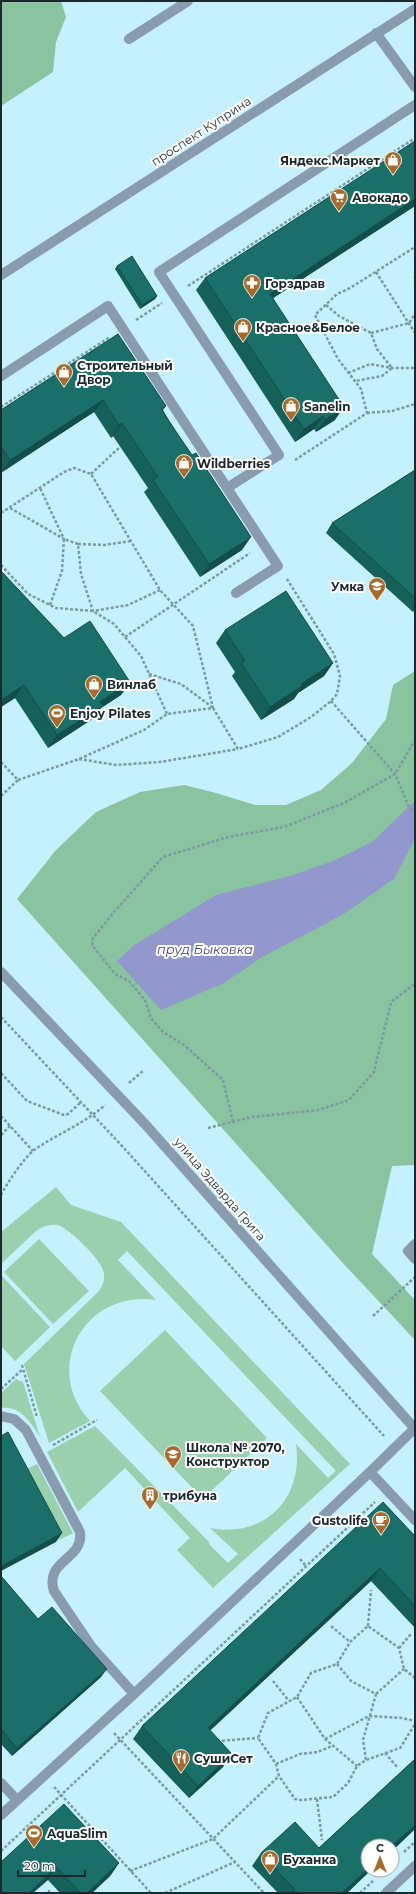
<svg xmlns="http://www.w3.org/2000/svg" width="416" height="1894" viewBox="0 0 416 1894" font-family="Montserrat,sans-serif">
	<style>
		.green { fill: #9ad0ad }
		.forest { fill: #8ac39f }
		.water { fill: #9298cd }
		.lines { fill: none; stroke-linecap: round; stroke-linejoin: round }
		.path { stroke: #7b9ba4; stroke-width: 2.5; stroke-dasharray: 3 2; stroke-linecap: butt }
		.minor { stroke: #899caf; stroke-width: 10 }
		.wall { fill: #16605a }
		.shaded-wall { fill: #124e4a }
		.building { fill: #1a7069; stroke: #124e4a }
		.labels { text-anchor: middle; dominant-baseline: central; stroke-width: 4; stroke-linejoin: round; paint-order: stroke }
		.street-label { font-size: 12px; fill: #19292e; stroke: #fff }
		.poi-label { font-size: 12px; font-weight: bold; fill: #19292e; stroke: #fff; text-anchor: start }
		.water-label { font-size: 13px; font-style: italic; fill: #46488b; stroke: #fff }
	</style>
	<rect width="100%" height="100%" fill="#c5f0fd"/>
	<!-- green -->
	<path class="green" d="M56,1187l15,18 50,17 229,242 -137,124 -36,-38 13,-12 -65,-70 -47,44 -31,-60 48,-26 115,117 -1,1 19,19 10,-9 -28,-26c55,11 94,-31 86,-84l32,34 8,-7 -209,-220 -9,9 38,40c-71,-11 -115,68 -66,121l-41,22 -25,-79 75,-73c4,-6 7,-12 4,-21 -3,-11 -35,-43 -46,-45 -8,-1 -15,2 -21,6l-35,33v-32z
		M39,1239l50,52 -36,33 -49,-52z
		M1,1275l49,52 -35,34 -14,-15z
		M165,1330l102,108 -64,61 -103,-108z
		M16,1379l7,3 17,55c-9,-14 -19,-32 -39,-29v-15z
		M37,1464l36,69 -14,7 -37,-69z"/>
	<!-- forest -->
	<path class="forest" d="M1,1h60l5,16 -10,25 -3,30 -52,34z
		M415,671v494l-23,1 -20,88 43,46v40l-74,-79 -324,-362 39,-49 40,-38 44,-20 44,-7 32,8 39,12h31l35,-15 31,-27 34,-44 7,-34z"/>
	<!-- water -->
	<path class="water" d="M415,801v38l-21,40 -52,36 -80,42 -38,26 -63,27 -44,-49 16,-15 83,-51 74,-19 43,-15 39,-19z"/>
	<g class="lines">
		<!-- path -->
		<path class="path" d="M376,272l39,61
			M415,276v11
			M188,286l227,-148
			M326,305l13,11 32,17 6,16 15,19 -10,8 -27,5
			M136,320l26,-17
			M371,333l38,-10 6,-9
			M348,373l22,-9 22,4h23
			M1,407l109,-70
			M367,413l25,-2 23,-7
			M295,460l72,-47 -6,-24 -23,-30 -23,-44 22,-21 13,-6 65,-41
			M91,474l31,-29
			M10,508l54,31 -24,-51
			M1,513l63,-41 10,-4 17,6 69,116 33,36 20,82
			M78,544l27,1 26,-4
			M1,565l27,29 28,14 37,3 21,13 27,32 26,58
			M50,605l12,-34 2,-32 14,5 3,30 12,37 35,-6 32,-15
			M125,637l125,-84
			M149,674l32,10 31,23
			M331,701l64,73 14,33 6,7
			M79,759l37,6 44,-3 78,-13
			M1,762l17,18 -17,16
			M18,780l61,-21 65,-29 23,-16 46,-6 25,41 40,-12 33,-20 20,-16 6,-7 3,-18 -6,-22 -47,-75
			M1,1017l122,130 261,289
			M1,1073l26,28 37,14 4,-1 13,-12
			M129,1083l15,-13
			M1,1116l32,35
			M233,1122l-10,-42 -39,-35 -21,-13 -12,-14 -6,-18 -16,-19 -14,-7 -23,-29 1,-7 21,-26 49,-55 65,-20 56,-10 60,-24 51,-29 20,-34
			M208,1128l44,-11 66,-7 31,-10 25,-28 17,-70 24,-18
			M1,1135l9,-9
			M1,1195c6,-12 23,-37 33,-45 23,-16 50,-26 71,-45
			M373,1316l42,-39
			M22,1365l15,52
			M1,1389l22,-20
			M53,1445l44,-25
			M300,1559l6,7
			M331,1626l19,16
			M368,1626l3,-36
			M399,1648l12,-14
			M337,1664l14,17 25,13 -13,46 3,20
			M415,1678l-11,-9 -5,-21 -31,-22 -18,16 -13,22 -26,9 -14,24 -29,16 -10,25 18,26 3,12 16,23 6,1 32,-3 15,-14 9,-17 9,-6 34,-12 15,-24
			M273,1681l16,20
			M376,1694l28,-25
			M297,1697l28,42 32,27
			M114,1733l150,160
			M325,1739l44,-23 33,2 13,3
			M217,1741l41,-3
			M385,1753l13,15
			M276,1764l24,-10 18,-2 14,-6
			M54,1787l97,106
			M317,1799l5,41
			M1,1851l374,-349
			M404,1852l11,-10
			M130,1871l83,-32 66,-63
			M49,1893v-4
			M165,1893l70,-31
			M360,1893l13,-12"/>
		<!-- minor -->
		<path class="minor" d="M376,33l39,54
			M129,39l59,-38
			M1,275l414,-266
			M1,376l107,-70 170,260 -42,27
			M227,488l52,-33 -120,-183 256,-167
			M1,972l144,152 270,305
			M415,1244l-7,7 7,8
			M1,1416l13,3 12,11 54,102c4,28 -36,28 -26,59l37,55 43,48
			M370,1472l45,48
			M1,1783l16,17
			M1,1815l133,-121 236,-222 44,-43
			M386,1893l29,-27"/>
	</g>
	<!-- wall -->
	<path class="wall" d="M415,141v65l-142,92 62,122 -19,12 -2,-3 -19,13 -99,-152 9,-12z
		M117,266l40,30 -2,3 -15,10 -25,-40z
		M118,334l48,72 -3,4 79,140 -42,27 -56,-85 4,-4 -35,-52 -2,2 -17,-26 -93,60v-62z
		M415,470v140l-2,2 -87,-79 6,-10z
		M1,571l63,67 66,44 -9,13 -20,13 -7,10 -46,30 -33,-50 -14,9z
		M225,630l108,33 -9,13 -26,17 -4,6 -33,21 -29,-44 3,-4 -19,-29z
		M415,1536v92l-44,-47 -161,149 13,37 -34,31 -56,-59 9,-13z
		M1,1576l37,43 63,58 -89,79 -11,-12z
		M415,1759v70l-23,22v-5l-24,24h3l-24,23h-69l-26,-27 9,-13 58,-5z
		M1,1862l118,1 -9,13 -18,17h-32l-12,-13z"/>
	<!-- shaded-wall -->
	<path class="shaded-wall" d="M415,199v7l-154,100 9,-12z
		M157,296l-2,3 -15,10 2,-4z
		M103,400l-9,12 -93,61 9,-13z
		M344,407l-9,13 -19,12 9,-12z
		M323,416l-9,13 -19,13 9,-13z
		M122,423l-9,13 -2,2 8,-13z
		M251,537l-9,13 -42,27 9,-13z
		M333,663l-9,13 -26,17 -4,6 -33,21 9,-13 31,-23z
		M130,682l-9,13 -20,13 -7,10 -46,30 9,-13 43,-33z
		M24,685l-9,13 -14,9v-7z
		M62,1533l-6,9 -55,29v-5z
		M380,1568l-9,13 -172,160 9,-13z
		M107,1669l-6,8 -89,79 5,-8z
		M232,1754l-9,13 -34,31 9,-12z
		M415,1825v4l-23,22v-5z
		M119,1863l-9,13 -18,17h-5z
		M56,1867l-8,13 -15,13h-4z
		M368,1869v1h3l-24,23h-5z"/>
	<!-- building -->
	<path class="building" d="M415,141v58l-145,95 74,113 -19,13 -2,-4 -19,13 -99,-151z
		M132,256l25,40 -15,9 -25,-39z
		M118,334l48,72 -5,3 20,30 11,16 4,-2 55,84 -42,27 -56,-84 5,-3 -36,-54 -3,2 -16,-25 -93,60 -9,-14v-36z
		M415,470v128l-83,-75z
		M1,571l63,67 26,-17 40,61 -30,20 3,4 -46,29 -33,-50 -23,15z
		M286,591l47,72 -32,21 1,2 -32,21 -29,-44 4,-2 -20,-31z
		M8,1432l54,101 -61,33v-130z
		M383,1502l32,34v70l-35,-38 -172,160 24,26 -34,32 -56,-60z
		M1,1576l37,43 14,-12 55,62 -90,79 -16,-19z
		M415,1759v66l-23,21h-24v23l-26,24h-44l-37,-40 34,-31 24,26z
		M64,1804l55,59 -32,30h-6l-25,-26 -27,26h-28v-31z"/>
	<!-- icons -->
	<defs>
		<g id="shop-pin" transform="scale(0.9)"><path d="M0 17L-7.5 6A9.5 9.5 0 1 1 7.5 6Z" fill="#a76b2d" stroke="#fff"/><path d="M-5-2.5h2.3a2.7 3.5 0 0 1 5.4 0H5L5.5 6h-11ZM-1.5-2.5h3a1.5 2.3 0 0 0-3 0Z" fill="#fff"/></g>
		<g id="supermarket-pin" transform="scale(0.9)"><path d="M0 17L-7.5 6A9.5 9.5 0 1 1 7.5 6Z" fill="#a76b2d" stroke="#fff"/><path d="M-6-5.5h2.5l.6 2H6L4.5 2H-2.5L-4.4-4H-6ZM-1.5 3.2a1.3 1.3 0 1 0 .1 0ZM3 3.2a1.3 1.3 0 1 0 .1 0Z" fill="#fff"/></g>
		<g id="pharmacy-pin" transform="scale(0.9)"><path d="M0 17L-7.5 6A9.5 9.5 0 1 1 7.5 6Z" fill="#a76b2d" stroke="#fff"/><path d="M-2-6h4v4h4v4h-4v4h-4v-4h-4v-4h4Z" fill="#fff"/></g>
		<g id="school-pin" transform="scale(0.9)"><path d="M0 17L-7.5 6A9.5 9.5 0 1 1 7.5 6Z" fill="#a76b2d" stroke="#fff"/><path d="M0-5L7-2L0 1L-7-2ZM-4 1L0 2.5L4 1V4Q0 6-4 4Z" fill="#fff"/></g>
		<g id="stadium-pin" transform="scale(0.9)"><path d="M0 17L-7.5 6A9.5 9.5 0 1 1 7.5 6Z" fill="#a76b2d" stroke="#fff"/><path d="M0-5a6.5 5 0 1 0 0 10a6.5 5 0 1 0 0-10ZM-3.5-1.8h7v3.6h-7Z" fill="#fff"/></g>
		<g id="building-pin" transform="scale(0.9)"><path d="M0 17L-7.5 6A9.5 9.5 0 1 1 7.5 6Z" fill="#a76b2d" stroke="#fff"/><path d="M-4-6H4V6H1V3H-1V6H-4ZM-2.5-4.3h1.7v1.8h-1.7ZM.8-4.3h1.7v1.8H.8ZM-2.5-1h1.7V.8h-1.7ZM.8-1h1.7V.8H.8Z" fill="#fff"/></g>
		<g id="cafe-pin" transform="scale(0.9)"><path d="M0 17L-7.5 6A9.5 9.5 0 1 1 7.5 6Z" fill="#a76b2d" stroke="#fff"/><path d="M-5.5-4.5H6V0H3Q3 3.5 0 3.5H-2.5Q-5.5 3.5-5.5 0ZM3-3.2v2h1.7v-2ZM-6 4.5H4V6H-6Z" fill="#fff"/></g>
		<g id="restaurant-pin" transform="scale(0.9)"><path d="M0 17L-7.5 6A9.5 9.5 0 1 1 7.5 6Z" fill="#a76b2d" stroke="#fff"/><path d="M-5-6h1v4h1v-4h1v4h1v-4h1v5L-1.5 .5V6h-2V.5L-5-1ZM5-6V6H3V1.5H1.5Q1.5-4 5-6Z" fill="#fff"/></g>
	</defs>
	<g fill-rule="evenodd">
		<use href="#shop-pin" x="393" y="160"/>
		<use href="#supermarket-pin" x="339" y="197"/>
		<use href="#pharmacy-pin" x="252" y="283"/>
		<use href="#shop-pin" x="243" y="327"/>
		<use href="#shop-pin" x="64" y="372"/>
		<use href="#shop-pin" x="291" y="406"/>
		<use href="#shop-pin" x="184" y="463"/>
		<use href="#school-pin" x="377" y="586"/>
		<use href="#shop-pin" x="94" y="684"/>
		<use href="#stadium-pin" x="57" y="713"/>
		<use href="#school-pin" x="173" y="1454"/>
		<use href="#building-pin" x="150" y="1495"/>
		<use href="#cafe-pin" x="381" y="1520"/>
		<use href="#restaurant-pin" x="181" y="1758"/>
		<use href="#stadium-pin" x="34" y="1833"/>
		<use href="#shop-pin" x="270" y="1859"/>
	</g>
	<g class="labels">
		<!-- street labels -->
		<g class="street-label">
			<text transform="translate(201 131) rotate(-33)">проспект Куприна</text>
			<text transform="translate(220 1189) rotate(49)">улица Эдварда Грига</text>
		</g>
		<!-- poi labels -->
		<g class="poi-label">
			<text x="380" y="160" text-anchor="end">Яндекс.Маркет</text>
			<text x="352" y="197">Авокадо</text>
			<text x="265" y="283">Горздрав</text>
			<text x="256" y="327">Красное&amp;Белое</text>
			<text x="77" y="365">Строительный<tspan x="77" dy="14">Двор</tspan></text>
			<text x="304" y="406">Sanelin</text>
			<text x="197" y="463">Wildberries</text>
			<text x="364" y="586" text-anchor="end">Умка</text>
			<text x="107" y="684">Винлаб</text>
			<text x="70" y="713">Enjoy Pilates</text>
			<text x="186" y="1447">Школа № 2070,<tspan x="186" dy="14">Конструктор</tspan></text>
			<text x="163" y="1495">трибуна</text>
			<text x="368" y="1520" text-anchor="end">Gustolife</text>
			<text x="194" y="1758">СушиСет</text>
			<text x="47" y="1833">AquaSlim</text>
			<text x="283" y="1859">Буханка</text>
		</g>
		<!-- water labels -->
		<g class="water-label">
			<text x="205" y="949">пруд Быковка</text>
		</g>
	</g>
	<!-- border -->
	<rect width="416" height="1894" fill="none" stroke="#19292e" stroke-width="4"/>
	<!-- north arrow -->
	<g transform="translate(380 1858)"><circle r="19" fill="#ffffff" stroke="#a3a9ab"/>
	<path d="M0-3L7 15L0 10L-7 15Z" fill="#a76b2d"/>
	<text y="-6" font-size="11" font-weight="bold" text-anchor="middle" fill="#19292e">С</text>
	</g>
	<!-- scale -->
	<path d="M18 1870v6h67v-6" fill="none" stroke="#19292e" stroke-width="2"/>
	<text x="24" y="1870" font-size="12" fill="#19292e" stroke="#ffffff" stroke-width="3" paint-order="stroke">20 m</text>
</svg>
